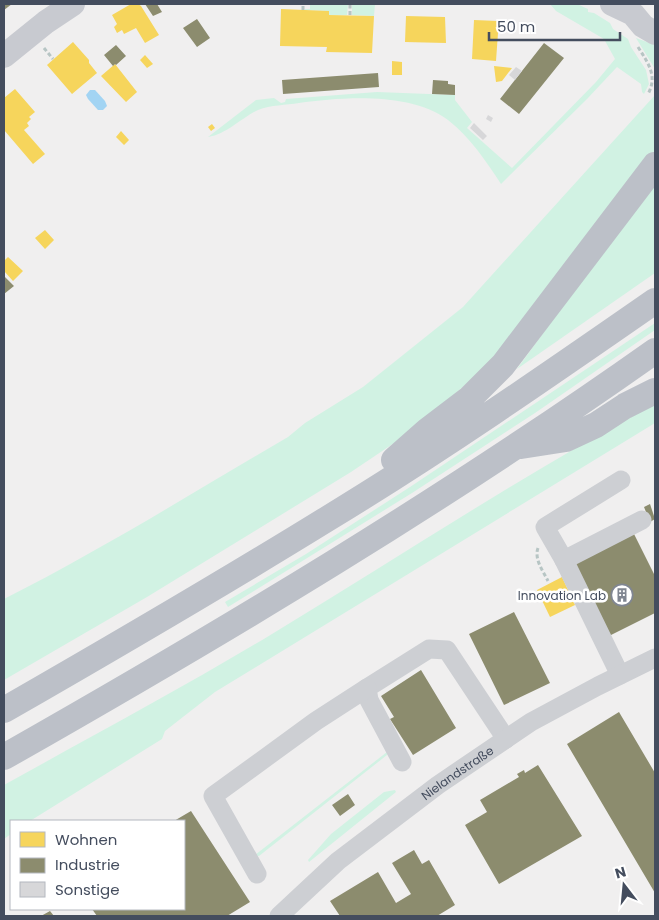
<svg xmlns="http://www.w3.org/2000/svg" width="659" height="920" viewBox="0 0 659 920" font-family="Poppins,sans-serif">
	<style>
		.green { fill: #d1f2e3 }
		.water { fill: #a2d4f3 }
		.homes { fill: #f6d55c }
		.industry { fill: #8c8c6e }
		.building { fill: #d7d7d9 }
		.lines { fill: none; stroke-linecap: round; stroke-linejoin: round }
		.path { stroke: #b7c5c4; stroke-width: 3; stroke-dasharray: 4 2.5; stroke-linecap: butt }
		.minor { stroke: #cdcfd3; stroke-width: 19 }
		.major { stroke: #c8cad0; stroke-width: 24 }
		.highway { stroke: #bcc0c8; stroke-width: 26 }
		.labels { text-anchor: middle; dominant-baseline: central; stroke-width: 5; stroke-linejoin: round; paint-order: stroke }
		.poi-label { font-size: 12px; fill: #444d5e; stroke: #fff; text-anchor: end }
		.street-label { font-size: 12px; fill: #444d5e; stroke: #fff }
	</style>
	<rect width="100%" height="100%" fill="#f0efef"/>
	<!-- green -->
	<path class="green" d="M310,4h38l-1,11h-18v-4l-24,-1v-1h5z
		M352,4h23l-1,12 -22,-1z
		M550,4h27l11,5v3l6,1 16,10 3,6 15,10 3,8 15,23 3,14 -5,10 -2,-2 -1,-8 -24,-17 -30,32 -86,85c-15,-23 -31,-47 -53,-64 -37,-28 -105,-23 -149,-17 -13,2 -28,2 -41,7 -17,8 -31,24 -50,27l48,-37 18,-2 7,5 4,-1 1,-3 91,-7 78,3v5l17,22 -5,6 45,40 84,-86 19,-23 -11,-20 -48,-28z
		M636,38l19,7v24z
		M655,95v56l-94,129 -55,69 -91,80 -64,43 -204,125 -143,83v-81c97,-49 190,-107 284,-162l17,-14 58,-36 100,-80z
		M655,179v94l-138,96z
		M655,323v7l-120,83 -123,80 -184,114 -3,-5 81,-48 104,-67z
		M655,404v19l-440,269 -50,39 -3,8 -132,82h-19v13l-7,5v-54c90,-50 180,-98 268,-151 127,-77 252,-160 383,-230z
		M387,752v3l-128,101 -4,-1z
		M395,790l1,2 -87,70 -1,-2 23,-26 53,-42z"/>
	<!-- water -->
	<path class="water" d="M90,90h5l10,11 2,5 -4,4h-5l-10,-11 -2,-4z"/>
	<!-- homes -->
	<path class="homes" d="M131,4h7l3,2 18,29 -14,8 -9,-15 -12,6 -2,-4 -5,3 -3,-6 3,-3 -5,-9z
		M281,9l48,2v4l45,1 -2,37 -46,-1 1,-5 -47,-1z
		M406,16l39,1 1,26 -41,-1z
		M474,20l24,1v5l3,-1v8h-3l-2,28 -24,-2z
		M73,42l16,18v3l8,10 -25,21 -25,-29z
		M145,55l8,9 -6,4 -7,-8z
		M392,61l10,1v13h-10z
		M115,64l22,28 -11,10 -25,-26z
		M494,66l18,2 -10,13 -6,1z
		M15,89l20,23 -6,5 2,2 -4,4 2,3 -5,4 21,24 -12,10 -29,-34v-32z
		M212,124l3,4 -4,3 -3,-4z
		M121,131l8,9 -5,5 -8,-8z
		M45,230l9,10 -9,9 -10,-11z
		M8,257l15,14 -10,10 -9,-10v-10z
		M562,577l13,28 -25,12 -13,-27z"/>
	<!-- industry -->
	<path class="industry" d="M4,4h8l-8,6z
		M145,4h12l5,8 -9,4z
		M197,19l13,19 -13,9 -14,-19z
		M544,43l20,15 -45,56 -19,-15z
		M116,45l10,11 -10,9 -1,-1 -2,2 -9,-11z
		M378,73l1,14 -96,7 -1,-14z
		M433,80l15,1v3l7,1v10l-23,-1z
		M4,276l10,10 -10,8z
		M650,504l5,15 -5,3 -6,-15z
		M634,534l21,42v37l-46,23 -36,-71z
		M514,612l36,71 -46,22 -35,-71z
		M421,670l35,58 -43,27 -23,-36 4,-2 -13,-21z
		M619,712l36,61v120l-88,-149z
		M538,765l44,71 -83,48 -34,-59 22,-13 -7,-12 39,-23 -2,-3 7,-4 1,3z
		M348,794l7,11 -15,11 -8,-11z
		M191,811l59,91 -23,14h-130l-5,-7h92v-88h-10z
		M414,850l8,14 7,-4 26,45 -18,11h-97l-10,-15 48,-29 18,31 15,-9 -19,-31z
		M50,911l4,5h-13z"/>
	<!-- building -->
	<path class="building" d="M516,67l6,4 -7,9 -6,-5z
		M488,115l5,3 -2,4 -5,-3z
		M474,123l13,13 -4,4 -13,-12z"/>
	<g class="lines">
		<!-- path -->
		<path class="path" d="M303,10v-6
			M350,15v-11
			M638,47c10,16 20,29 10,47
			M44,48l9,11
			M538,548c-4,11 5,23 10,33"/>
		<!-- minor -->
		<g class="minor">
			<path d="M564,560l-19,-33 76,-47"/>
			<path d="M620,675l-56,-115 78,-40"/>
			<path d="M402,762l-33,-62 -2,-12 62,-39 18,1 59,89"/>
			<path d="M257,874l-44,-78 103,-75 51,-33"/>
			<path id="s1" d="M279,916l59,-55 100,-76 93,-63 67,-36 57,-28"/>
		</g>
		<!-- major -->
		<path class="major" d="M612,4l21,10 10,12 12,7
			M4,56l42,-34 27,-18"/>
		<!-- highway -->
		<path class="highway" d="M521,446l45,-7 30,-14 29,-19 30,-15
			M394,460l34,-30 42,-32 33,-33 152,-200
			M4,710c108,-62 216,-125 323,-191 112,-68 220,-143 328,-218
			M4,757c222,-126 442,-258 651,-406"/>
	</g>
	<!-- icons -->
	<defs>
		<g id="building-ring" transform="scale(1.125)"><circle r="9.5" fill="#fff" stroke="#808691" stroke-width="1.5"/><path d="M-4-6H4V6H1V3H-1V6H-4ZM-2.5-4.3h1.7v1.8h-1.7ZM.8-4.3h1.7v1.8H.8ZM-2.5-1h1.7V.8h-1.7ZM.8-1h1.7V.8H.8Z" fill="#808691"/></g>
	</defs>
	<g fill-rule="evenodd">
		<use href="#building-ring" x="622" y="595"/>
	</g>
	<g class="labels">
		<!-- poi labels -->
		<g class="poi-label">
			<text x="606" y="595">Innovation Lab</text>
		</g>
		<!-- street labels -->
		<g class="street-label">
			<text stroke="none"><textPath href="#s1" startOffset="229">Nielandstraße</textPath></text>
		</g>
	</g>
	<!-- border -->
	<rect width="659" height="920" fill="none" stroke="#444d5e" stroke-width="10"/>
	<!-- legend -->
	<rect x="10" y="820" width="175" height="90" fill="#ffffff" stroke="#b4b8bf"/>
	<rect x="20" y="832" width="25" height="15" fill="#f6d55c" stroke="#b4b8bf"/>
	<text x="55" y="845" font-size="15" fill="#444d5e">Wohnen</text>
	<rect x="20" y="858" width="25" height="15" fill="#8c8c6e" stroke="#b4b8bf"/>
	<text x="55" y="870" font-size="15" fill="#444d5e">Industrie</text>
	<rect x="20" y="882" width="25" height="15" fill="#d7d7d9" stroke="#b4b8bf"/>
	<text x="55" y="895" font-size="15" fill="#444d5e">Sonstige</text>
	<!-- north arrow -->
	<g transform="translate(624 885) rotate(344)" stroke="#ffffff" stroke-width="4" paint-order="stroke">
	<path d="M0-4L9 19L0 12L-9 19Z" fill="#444d5e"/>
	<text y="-8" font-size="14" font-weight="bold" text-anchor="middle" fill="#444d5e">N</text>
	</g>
	<!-- scale -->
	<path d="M489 32v8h131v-8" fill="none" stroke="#444d5e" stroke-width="2.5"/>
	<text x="497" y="32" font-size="15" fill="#444d5e" stroke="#ffffff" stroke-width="4" paint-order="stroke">50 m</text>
</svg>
